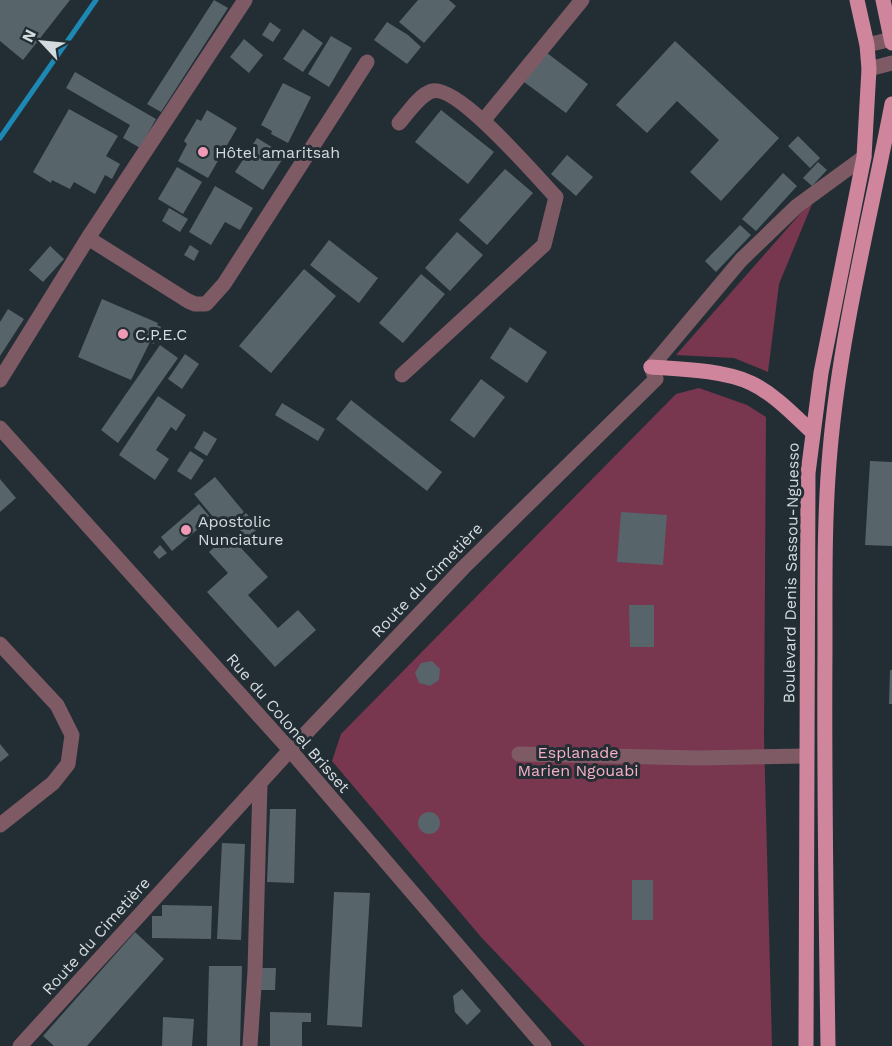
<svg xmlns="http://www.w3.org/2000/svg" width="892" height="1046" viewBox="0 0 892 1046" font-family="'Work Sans',sans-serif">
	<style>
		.green { fill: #79364f }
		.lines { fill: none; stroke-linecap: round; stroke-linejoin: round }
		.stream { stroke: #1d88b3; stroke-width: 5 }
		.building { fill: #57646a }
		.minor { stroke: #7e5a65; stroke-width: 15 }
		.major { stroke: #cf869d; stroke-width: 15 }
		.poi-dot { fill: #f09ab6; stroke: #232e34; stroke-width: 2 }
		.labels { text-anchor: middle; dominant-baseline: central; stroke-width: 6; stroke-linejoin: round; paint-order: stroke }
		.poi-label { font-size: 16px; fill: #d4dbdf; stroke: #232e34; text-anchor: start }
		.street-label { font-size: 16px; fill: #d4dbdf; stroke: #232e34 }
		.park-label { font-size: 16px; fill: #f5b0c6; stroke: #232e34 }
	</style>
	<rect width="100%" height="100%" fill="#232e34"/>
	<!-- green -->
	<path class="green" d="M815,197l-36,87 -11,88 -34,-14 -58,-3z
		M699,388l48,17 19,12 -2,320 8,309h-187l-104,-109 -149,-176 9,-27 335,-340z"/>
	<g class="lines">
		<!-- stream -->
		<path class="stream" d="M0,138l96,-138"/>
	</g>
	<!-- building -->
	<path class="building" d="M0,0h70l-47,60 -23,-19z
		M214,0l14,8 -67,104 -14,-8z
		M418,0h31l7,6 -32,37 -25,-21z
		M270,22l11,8 -8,12 -11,-7z
		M387,22l21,13 13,12 -14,17 -33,-24z
		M303,29l20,14 -20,29 -20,-13z
		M331,36l21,12 -23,39 -21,-13z
		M244,39l19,16 -14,18 -19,-16z
		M675,41l104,97 -58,63 -31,-29 29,-32 -42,-39 -30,32 -31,-28z
		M547,53l41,31 -22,29 -42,-31z
		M75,72l81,47 -16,29 -17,-10 7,-13 -64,-37z
		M283,83l28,14 -23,46 -17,-9 1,-3 -11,-6z
		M69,109l49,27 -12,20 14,8 -8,15 -7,-4 -10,19 -21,-12 -4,7 -18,-9 -1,3 -18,-11z
		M207,110l30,18 -29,50 -30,-17 9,-17 -3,-3 13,-22 4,2z
		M441,110l53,42 -26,32 -53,-42z
		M798,136l22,22 -10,10 -22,-22z
		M257,138l28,17 -22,35 -28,-18z
		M567,155l26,22 -17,19 -25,-22z
		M818,162l9,8 -15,16 -9,-8z
		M177,167l25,15 -19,32 -25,-15z
		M505,169l28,24 -46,52 -28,-25z
		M783,173l14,13 -41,45 -14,-12z
		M215,186l38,22 -13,22 -15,-8 -14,23 -22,-13z
		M169,208l19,11 -8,13 -18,-11z
		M740,225l11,10 -35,37 -11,-11z
		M457,232l26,23 -33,36 -25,-23z
		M329,240l49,38 -19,25 -49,-38z
		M190,245l9,6 -5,10 -10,-6z
		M50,246l14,13 -21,23 -14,-12z
		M304,269l32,27 -65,77 -32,-27z
		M421,274l24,20 -42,49 -24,-20z
		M102,299l56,24 -1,2 4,2 -7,17 -4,-2 -19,38 -53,-23z
		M8,309l16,10 -24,37v-34z
		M510,327l37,25 -20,31 -37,-25z
		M160,345l18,13 -60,85 -17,-13z
		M185,354l14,10 -17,25 -14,-10z
		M481,379l24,18 -31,41 -24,-18z
		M158,396l28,19 -10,16 -5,-4 -15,23 13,9 -14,21 -36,-25z
		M351,400l91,72 -15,19 -91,-72z
		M282,403l43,26 -7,12 -43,-26z
		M204,431l13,8 -10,17 -13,-8z
		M190,451l14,9 -13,20 -14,-9z
		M870,461l22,1v84l-27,-1z
		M215,477l29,35 -21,17 -29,-35z
		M0,479l16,19 -16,14z
		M199,504l12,14 -39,33 -11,-14z
		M621,512l46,3 -4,50 -46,-3z
		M246,513l13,14 -11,11 -14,-14z
		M228,534l40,43 -20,18 30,33 20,-18 18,20 -41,37 -68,-75 21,-19 -19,-21z
		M160,545l7,8 -8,6 -6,-7z
		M629,605h25v42h-24z
		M432,661l8,8 -1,11 -9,6 -11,-3 -4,-10 6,-10z
		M890,670h2v34h-3z
		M0,744l9,11 -9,7z
		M270,809h26l-2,74 -27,-1z
		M418 823a11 11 0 1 1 22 0a11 11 0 1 1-22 0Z
		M222,843l23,1 -4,96 -24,-1z
		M632,880h21v40h-21z
		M334,892l36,1 -8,134 -35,-2z
		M162,905l50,1 -1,33 -59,-1v-22h10z
		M135,932l29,27 -77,87h-33l-11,-10z
		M209,966h33l-2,80h-33z
		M259,968h17l-1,22h-17z
		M462,989l19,22 -14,14 -12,-13 -2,-16z
		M270,1012l41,1v9h-9v24h-32z
		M163,1017l31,2 -2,27h-30z"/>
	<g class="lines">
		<!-- minor -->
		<path class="minor" d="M867,45l25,-6
			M869,69l23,-6
			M483,121l99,-121
			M399,123c9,-10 20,-28 33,-32 26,-7 105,86 124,106l-12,48 -142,130
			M88,238l100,63 7,3h11l18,-20 143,-222
			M0,380l88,-142 157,-238
			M0,428l290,322 254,296
			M0,644l57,61 15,30 -4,29 -15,19 -53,42
			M519,754l178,4 109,-2
			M20,1046l270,-296 173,-182 193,-189 -5,-12 90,-107 56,-54 67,-49
			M250,1046l5,-75 5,-188"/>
		<!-- major -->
		<path class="major" d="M883,0l9,43
			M651,367c29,2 73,3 100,16 23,11 42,31 61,49
			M806,1046l2,-573 13,-100 43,-216 5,-88 -2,-24 -10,-45
			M828,1046c-2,-132 -4,-264 -3,-395 0,-67 -1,-134 5,-200 10,-117 40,-232 62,-347"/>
	</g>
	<!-- markers -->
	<g class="poi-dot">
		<circle cx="203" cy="152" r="6"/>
		<circle cx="123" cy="334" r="6"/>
		<circle cx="186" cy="530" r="6"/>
	</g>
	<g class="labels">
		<!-- poi labels -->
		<g class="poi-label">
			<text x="215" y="152">Hôtel amaritsah</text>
			<text x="135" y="334">C.P.E.C</text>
			<text x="198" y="521">Apostolic<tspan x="198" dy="18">Nunciature</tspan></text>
		</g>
		<!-- street labels -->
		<g class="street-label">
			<text transform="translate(791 573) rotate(-89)">Boulevard Denis Sassou-Nguesso</text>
			<text transform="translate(427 580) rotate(-46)">Route du Cimetière</text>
			<text transform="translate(288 723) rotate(49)">Rue du Colonel Brisset</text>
			<text transform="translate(96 936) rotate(-48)">Route du Cimetière</text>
		</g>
		<!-- park labels -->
		<g class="park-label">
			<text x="578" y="752">Esplanade<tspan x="578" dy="18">Marien Ngouabi</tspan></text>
		</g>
	</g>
	<!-- north arrow -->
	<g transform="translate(42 42) rotate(296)" stroke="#232e34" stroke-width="4.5" paint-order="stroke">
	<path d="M0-4.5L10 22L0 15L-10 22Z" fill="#d4dbdf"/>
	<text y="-9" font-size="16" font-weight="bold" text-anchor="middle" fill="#d4dbdf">N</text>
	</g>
</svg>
